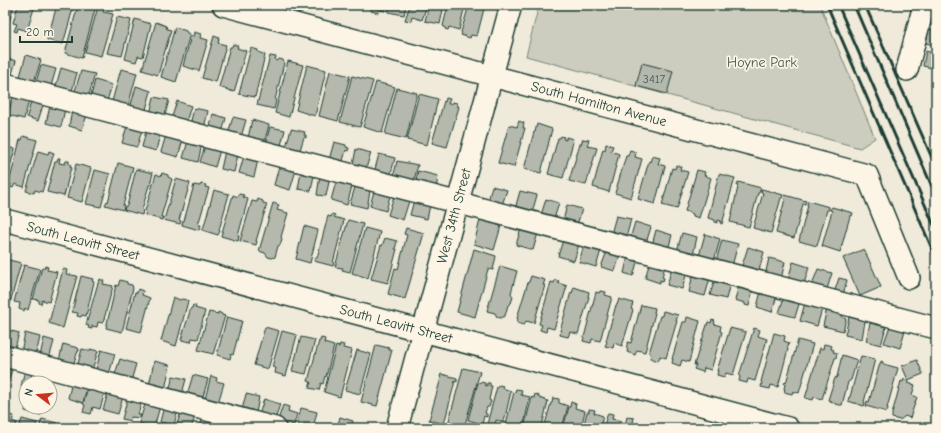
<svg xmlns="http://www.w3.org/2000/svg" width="941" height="433" viewBox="0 0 941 433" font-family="'Comic Neue',sans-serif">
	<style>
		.green { fill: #cccdbf; stroke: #76857a }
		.building { fill: #b5b9ad; stroke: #1f3d34 }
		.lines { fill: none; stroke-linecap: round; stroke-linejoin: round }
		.minor-casing { stroke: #1f3d34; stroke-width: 24 }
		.minor { stroke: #fcf5e5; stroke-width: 21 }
		.rail { stroke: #1f3d34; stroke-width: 3 }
		.labels { text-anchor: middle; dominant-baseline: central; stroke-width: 3.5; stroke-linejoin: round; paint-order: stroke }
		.number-label { font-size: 12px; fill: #445c52 }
		.park-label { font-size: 14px; fill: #425a50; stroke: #fcf5e5 }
		.street-label { font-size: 14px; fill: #1f3d34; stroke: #fcf5e5 }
	</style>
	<rect width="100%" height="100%" fill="#efeada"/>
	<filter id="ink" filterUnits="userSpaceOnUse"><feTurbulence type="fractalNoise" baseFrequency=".025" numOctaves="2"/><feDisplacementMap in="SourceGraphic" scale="8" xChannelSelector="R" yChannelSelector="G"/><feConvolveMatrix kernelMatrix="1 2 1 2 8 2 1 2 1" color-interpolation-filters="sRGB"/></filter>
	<g filter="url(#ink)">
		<!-- green -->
		<path class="green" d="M539,5h281l55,133 -15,10 -334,-92z"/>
		<!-- building -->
		<path class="building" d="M5,5h9l-5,17 -4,-1z
			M18,5h17l-8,26 -9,-3 -1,4 -3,-1 3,-7 -4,-1z
			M57,5h17l-11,39 -16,-4z
			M78,5l17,4 -13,49 -17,-5z
			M370,5h16l-1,6 -6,-1 -1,3 -7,-2 1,-4 -2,-1z
			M390,5h16l-2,10 -16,-3z
			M410,5h17l-5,15 -10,-3 -1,4 -6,-1z
			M429,5h15l-4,19 -15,-3z
			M448,5h17l-6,25 -10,-3 -1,3 -3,-1v-2l-2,-1z
			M469,5h16l-8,31 -6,-1 -1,3 -9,-3 1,-2 -1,-1z
			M98,7l6,1 -1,4 10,2 -12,42 -16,-4z
			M117,17l14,3 -9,36 -15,-3z
			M135,19l16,5 -8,33 -5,-1 -2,6 -11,-3z
			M156,22l10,4 1,3 4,1 -13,45 -16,-5z
			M175,27l11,4 1,2 3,1 -14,48 -15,-5z
			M928,29l8,1v15l-12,-2z
			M194,32l7,2 -1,4 8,2 -9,31 -16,-5 8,-30 2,1z
			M214,36l5,2 -1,5 8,2 -10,37 -14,-4z
			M233,44l5,2 -1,2 9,3 -12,41 -15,-5 11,-40h2z
			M251,48l7,2v2l7,3 -10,42 -16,-3z
			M926,51l10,3v15l-13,-3z
			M26,55l15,5 -8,25 -14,-5z
			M270,56l6,1 -1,3 2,1 2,-2 4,1 1,3 -9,37 1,1 -2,8 -17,-4z
			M6,58l10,3 -5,16 -6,-2v-14z
			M288,61l15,4 -14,52 -14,-4z
			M642,63l31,8 -6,23 -31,-8z
			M41,65l15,4 -5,17 -15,-4z
			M307,65l19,5 -11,46 -19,-6z
			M61,68l16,5 -5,18 -16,-5z
			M121,69l16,4 -10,37 -16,-5z
			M81,71l14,3 -7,24 -14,-4z
			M330,71l20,5 -12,45 -19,-5z
			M352,76l21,5 -13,46 -20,-5z
			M95,80l17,5 -6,19 -16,-4z
			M376,82l19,5 -13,46 -19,-6z
			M136,86l15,5 -6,22 -15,-4z
			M397,88l20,5 -11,46 -21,-5z
			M419,94l19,5 -11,46 -20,-5z
			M13,96l16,4 -5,19 -16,-4z
			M154,97l15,3 -5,19 -14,-5z
			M446,98l4,1 -2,5h3l1,-2 5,1v3l2,1 -12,40 -15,-4 12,-42 1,1z
			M31,101l12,4 -5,16 -11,-4z
			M177,101l14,5 -6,19 -14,-5z
			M50,106l15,3 -4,18 -15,-4z
			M194,108l14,3 -4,17 -14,-3z
			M72,111l15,4 -5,15 -13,-4z
			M213,114l13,4 -4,15 -13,-3z
			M233,117l13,3 -5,17 -13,-3z
			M252,120l17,5 -5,18 -16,-5z
			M519,121l5,2 -1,5h2l-11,39 -16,-4 11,-38 8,2z
			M537,124l15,5 -11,44 -17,-4 10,-37h1z
			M127,126l15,4 -5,17 -15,-4z
			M270,127l15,3 -5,19 -15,-4z
			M291,129l14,3 -1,3h2v3l-2,-1 -4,13 -14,-3z
			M146,131l14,3 -4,17 -14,-4z
			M166,135l17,4 -5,18 -17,-5z
			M23,136l14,4 -13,47 -9,-3 -2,4 -3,-1 1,-3 -2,-1 11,-43h2z
			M561,136l3,1 -1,2 3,1v-3l7,2 -1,3h1l-10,36 -15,-4 10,-36h2z
			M5,139l5,2 -2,6 7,2 -9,32h-1z
			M583,139l6,1 -2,6 10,2 -11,37 -17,-4 11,-37h1z
			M188,141l14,3 -4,18 -15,-4z
			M334,142l12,3v2l3,1 -1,3 -2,-1 -4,14 -13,-4z
			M606,144l7,2 -2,5 8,3 -10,38 -16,-5 10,-38 2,1z
			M205,146l15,4 -5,17 -15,-5z
			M356,149l15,4 -5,15 -13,-3z
			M630,150l6,2 -1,5 7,2 -11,39 -16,-5 11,-37h2z
			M38,151l10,3 1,-3 5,2 -12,39 -7,-2 -1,3 -8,-2z
			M225,151l13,4 -4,17 -13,-3z
			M379,154l16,4 -5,19 -16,-4z
			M244,156l14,4 -4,17 -15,-4z
			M652,156l8,2 -2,6 7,2 -10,38 -17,-5 11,-38 1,1z
			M58,158h2l-1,5 6,1 1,-3h3v3l2,1 -1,2 2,1 -2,3 -6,25 -17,-4 8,-31h2z
			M397,161l21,4 -5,19 -20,-5z
			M118,163l15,4 -10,39 1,1 -1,3 -18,-5 2,-4 1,1z
			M76,164l15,4 -9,34 -15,-4z
			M676,165l5,2 -1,3 8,2 -11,37 -15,-4 10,-37 3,1z
			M279,166l17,4 -6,20 -16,-5z
			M136,169l17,4 -3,12h-1l-7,25h1l-1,5 -18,-5 1,-4h2z
			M95,170l15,4 -9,33 -15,-3z
			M697,170l8,2 -1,3 7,3 -12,40 -6,-2v-2l-8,-3z
			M418,171l20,5 -2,14 -21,-5z
			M301,172l13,3 -3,16 -13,-2z
			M162,173l6,2v2l4,2 -11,38h2l-1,3 -17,-5 1,-4h-1l11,-37 5,2z
			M719,174l16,4 -13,46 -2,-1 1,-2 -3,-1 -1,3 -2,-1v-2l-7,-2z
			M320,175l10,2 -4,19 -9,-1z
			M176,179l14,4 -11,37 2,1 -1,3 -16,-4z
			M336,182l16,4 -5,19 -16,-5z
			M738,182l23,6 -2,5h-1l-9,34 -19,-5 8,-35 -1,-1z
			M201,184l5,1 -1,2 4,1 -11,37h3l-2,5 -17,-5 1,-4h1l10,-36 6,1z
			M492,186l15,4 -5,15 -14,-4z
			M355,187l15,4 -3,17 -17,-4z
			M762,189l21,6 -1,3h-1l-10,35 -18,-5 10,-35 -2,-1z
			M214,190l15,4 -10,36 1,1 -2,4 -16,-5 2,-4z
			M374,191l16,5 -4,15 -16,-5z
			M520,191l17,4 -5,18 -17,-4z
			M239,194l5,1 -1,2 5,2 -10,37h1l-1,5 -17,-5 12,-41 5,2z
			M785,195l21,6 -1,3h-2l-9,34 -18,-5 9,-34h-1z
			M394,196l15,5 -6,19 -15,-5z
			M258,199l5,2v2l4,1 -11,37h1l-1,4 -16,-4 12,-40 5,1z
			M546,199l13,4 -5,16 -13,-4z
			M414,200l16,5 -3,14 -17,-4z
			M808,201l21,6v3h-2l-10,36 -18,-5 9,-36h-1z
			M273,203l6,2 -2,5 11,3 -7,24 1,2 -2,6 -2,1 -3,11 -3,1 -4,-1 -3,-4 -6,-2z
			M567,205l15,4 -5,16 -14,-4z
			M832,207l21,6 -1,3h-2l-10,36 -18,-6 10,-35 -2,-1z
			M332,214l3,1 -1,2 10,3 -11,43 1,1 -1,2 -19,-5 2,-4 1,1 11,-42 3,1z
			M616,216l15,3 -5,19 -15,-4z
			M348,220l15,4 -13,48 -8,-2 1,-2 -8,-1z
			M480,220l14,4v-4l4,2 -1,3 4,1 -7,24 -20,-6z
			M635,222l16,5 -5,16 -16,-4z
			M304,226l14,4 -8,33 -14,-4z
			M365,228l15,4 -12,46 -16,-5z
			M406,228l18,5 -19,66 -17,-5 7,-26 3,1 9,-34 -3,-1z
			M521,228l17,5 -5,17 -17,-5z
			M656,230l16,5 -4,15 -16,-5z
			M682,233l15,4 -4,18 -16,-4z
			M705,234l15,5 -6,22 -15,-5z
			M385,238l12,3 -2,8h2l-9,34 -17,-4 10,-34 1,1z
			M563,240l16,4 -5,17 -16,-5z
			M722,240l16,4 -6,22 -16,-5z
			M584,245l17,5 -5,17 -17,-5z
			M748,247l16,5 -6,22 -17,-5z
			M474,249l22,7 -3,14 -5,-1 -13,48 -18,-5z
			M864,249l17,38 -21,9 -17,-38z
			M607,251l13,4 -5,16 -14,-4z
			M628,256l10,3 -5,17 -9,-3z
			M769,258l16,4 -4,17 -16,-3z
			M5,259l16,4 -12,44 -4,-1z
			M650,262l15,4 -3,11 2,1 -1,3 -3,-1v3l-15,-5z
			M793,262l16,5 -5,17 -16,-4z
			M24,265l16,4 -12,41 -3,-2 -1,3 -5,-2 1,-6 -6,-1z
			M45,266l3,1 -1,3 10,2 -8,30 -7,-2 -1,4 -2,-1v-3l-6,-1 9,-31h2z
			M500,266l17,5 -6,22 2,4 -2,6 -3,2 -3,11 -4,2 -4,-1 -2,-4 -8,-2z
			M672,268l15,4 -5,17 -15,-4z
			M63,269l4,1 -1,4 11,2 -14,52 -14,-5z
			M818,269l14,4 -5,16 -15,-4z
			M693,274l17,4 -5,18 -16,-4z
			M81,276l12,3 -1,2 2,1 -8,34 -4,-1 -1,2 -4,-1 1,-3 -6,-1z
			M531,276l14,4 -2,5h2l-11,38 -8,-2 -2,4 -7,-2 1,-4 -1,-1 11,-36h1z
			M839,278l8,2 -4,15 -9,-2z
			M100,279l4,2 -1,3 10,2 -10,37 -5,-1 -1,5 -5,-1v3l-4,-1 1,-2 -3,-1 12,-42h1z
			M715,279l15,4 -4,16 -16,-4z
			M120,280l7,2v2l5,1 1,3 -11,44 -16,-4 10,-43 2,1z
			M555,280l4,1 -1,2 9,3 -13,43 -7,-2 -1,5 -6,-2 2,-5 -3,-1 12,-42 3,1z
			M739,285l14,4 -4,17 -4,-1v-2l-10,-3z
			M574,287l15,5 -1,5h1l-11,37 -8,-2 -2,5 -8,-2 1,-4h-1l11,-39 1,1z
			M138,289l5,2 -1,4 8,3 -9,34 -15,-4 9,-36 2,1z
			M600,291l6,1 -1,3 7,2 -12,44 -8,-2 -1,4 -8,-2 13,-49 3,1z
			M761,291l16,4 -5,17 -15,-5z
			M173,297l7,3 2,-1 5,1 1,1 -12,45 -15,-5z
			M784,297l16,4 -5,16 -16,-4z
			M619,299l14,4 -2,6 2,1 -11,36 -8,-3 -1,5 -8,-2 2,-4 -1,-1 10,-36h1z
			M805,303l17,6 -5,17 -17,-5z
			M193,305l3,1 -1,2 10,3 -7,28 -6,-1 -1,4 -10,-2 10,-32h1z
			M641,305l14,3 -1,5h1l-10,39 -8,-2 -2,5 -8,-3 1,-4h-2l2,-6 3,1z
			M827,308l17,4 -2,5 4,2 -3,12 -20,-5z
			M663,311l15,4 -2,6h1l-11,37 -6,-2 -2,5 -8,-3 1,-4 -2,-1 11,-37h2z
			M209,312l9,2v-2l4,2v1l3,1 -12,38 -15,-4z
			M227,317l15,4 -9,34 -2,-1 -1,5 -13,-4z
			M687,317l13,4 -11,41 -7,-2 -2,6 -8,-3 1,-4h-1l11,-37h3z
			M849,317l16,4 -3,18 -17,-4z
			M712,320l3,1 -1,3 7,2 -1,5 2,1 -11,38 -7,-2 -1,4 -9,-3 2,-4h-2l14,-43 3,1z
			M870,323l16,4 -5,18 -15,-4z
			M890,326l15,4 -5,18 -16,-5z
			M265,327l14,4 -11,38 -14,-4z
			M730,328l16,4 -13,43 -7,-2 -2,4 -7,-2 1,-4h-1z
			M754,328l6,2 -2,6 9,3 -12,42 -7,-2 -1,4 -8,-2 1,-4 -1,-1z
			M8,330l11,3 -4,15 -10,-2z
			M282,331l15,4 -11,41 -11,-3 1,-5 -4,-1z
			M25,333l15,4 -4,18 -15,-3z
			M774,333l11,3 -1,5 5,2 -2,6h1l-10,38 -7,-2 -1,4 -9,-2 1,-4 -1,-1z
			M301,337l14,3 -9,34 -14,-3z
			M44,338l10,3 -5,18 -9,-3z
			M321,338l4,1 -1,4 10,3 -8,31 -1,-1 -2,8 -2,-1 -2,7 -10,-2 2,-6 -3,-1 11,-40h1z
			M798,340l15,4 -14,49 -6,-2 -1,3 -8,-2 1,-3h-1l1,-5h-1l1,-2 1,1z
			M63,344l15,4v1h1v2h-1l-5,14 -14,-4z
			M340,344l4,1 -1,3 9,2 -12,47 -16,-5 12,-46 3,1z
			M824,344l8,2 -1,3 3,1 -1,2 4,1 -1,5h-1l-13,41 -8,-2 -1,3 -8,-2 1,-3 14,-47 3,1z
			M376,345l13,3v2h3l-15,56 -16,-4z
			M82,349l8,2v-2l8,2 -6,19 -15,-3z
			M101,350l14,4 -6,20 -13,-4z
			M357,350l14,4 -11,40 -15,-4z
			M842,355l15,5 -6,20 -3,2 -6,23h-2l-5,-1 -2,-2 -5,-2 7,-22 2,-1z
			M861,356l14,3 -11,43 1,1 -1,3 -16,-5 1,-4h1z
			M120,359l16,5 -5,17 -17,-4z
			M917,360l6,14 -15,6 -6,-14z
			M154,361l16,4 -5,25 -16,-4z
			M881,361l2,1v2l15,4 -11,40h1l-1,4 -21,-6 1,-5 2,1 11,-39h1z
			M5,365l8,2 -6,17 -2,-1z
			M463,368l17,4 -16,56h-17z
			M25,370l7,2 -2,11h-4v4l-5,-1z
			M34,372l17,4 -2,7h-18z
			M441,374l16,4v4l-2,-1 -11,43 -15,-4 12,-42 -1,-1z
			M193,375l15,4 -6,21 -15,-5z
			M173,376l13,3 -4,15 -13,-3z
			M211,376l6,2 -1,3 8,2 -6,20 -13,-4z
			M904,379l5,2 -1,2 7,2 -3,10 5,2 -7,21 -5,-2 -5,4 -8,-2v-4l9,-33 2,1z
			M72,382l15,5 -4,16 -15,-5z
			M480,382l5,1v2l2,1v-3h3v3h2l-3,14 2,1 -2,6h-2l-2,6 2,1v3l-3,-1 -2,8 -14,-4 10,-37h1z
			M499,385l4,1 -1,2 9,3 -7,31 -8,-2 -1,7 -8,-3 10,-37h1z
			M88,387l17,5 -5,17 -7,-2 -2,7 -8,-2 2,-7 -2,-1z
			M516,389l6,1 -1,5 9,2 -7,31h-18l9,-36h1z
			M108,393l15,4 -5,17 -15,-4z
			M246,394l13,3 -3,16 -14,-3z
			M535,394l4,2v2l9,3 -6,25h-1v2h-17l8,-31 2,1z
			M128,397l14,3 -4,15h3l-1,3 -9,-1 -1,4 -8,-2z
			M553,398l6,1v4l9,3 -6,22h-18l7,-25h1z
			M264,399l16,5 -5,16 -16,-5z
			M146,401l14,5 -6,22 -15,-5z
			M571,402l5,2 -1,4 10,3 -4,17h-18l6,-21h1z
			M26,405v2h17l-2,8 -16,-4z
			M283,405l6,2 -1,4 9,3 -3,11 -16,-5z
			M164,406l14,4 -4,15 -14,-3z
			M301,408l16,4 -4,16 -16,-4z
			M182,409l14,5 -5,14h-11l-4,-1z
			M589,409l6,1 -1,3 9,3 -3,12h-17l4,-16h2z
			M608,413l5,1 -1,5 10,2 -2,7h-17z
			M5,414l9,2 -2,5 5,2 -1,5h-11z
			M203,416l12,3 -2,9h-13z
			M340,417l13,4 -2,7h-14z
			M627,417l7,1 -1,5 7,2 -1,3h-15z
			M22,419l15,4 -2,5h-16z
			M42,419l15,4 -2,5h-16z
			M219,421l15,5 -1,2h-16z
			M646,424l5,1v2l2,1h-11l1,-2 2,1z"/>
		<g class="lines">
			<!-- minor casing -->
			<g class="minor-casing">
				<path id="minor" d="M223,5l644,170 42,103
					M907,70l17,-65
					M5,84l931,244
					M5,220l783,208
					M5,356l270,72
					M397,428l114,-423"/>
			</g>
			<!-- minor -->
			<use href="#minor" class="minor"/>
			<!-- rail -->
			<path class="rail" d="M827,5l109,253
				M838,5l98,225
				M854,5l82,191
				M865,5l71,162"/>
		</g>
	</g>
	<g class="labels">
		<!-- number labels -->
		<g class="number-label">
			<text x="654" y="79">3417</text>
		</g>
		<!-- park labels -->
		<g class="park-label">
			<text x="762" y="62">Hoyne Park</text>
		</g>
		<!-- street labels -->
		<g class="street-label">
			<text transform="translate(599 104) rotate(15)">South Hamilton Avenue</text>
			<text transform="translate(454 216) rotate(-75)">West 34th Street</text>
			<text transform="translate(83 241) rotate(15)">South Leavitt Street</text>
			<text transform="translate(396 324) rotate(15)">South Leavitt Street</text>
		</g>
	</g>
	<!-- margin -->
	<rect width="941" height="433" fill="none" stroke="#fcf5e5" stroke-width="20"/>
	<rect x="10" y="10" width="921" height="413" fill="none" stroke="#1f3d34" stroke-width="1.5" filter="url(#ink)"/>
	<!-- north arrow -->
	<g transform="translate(38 395) rotate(286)"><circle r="19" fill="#fcf5e5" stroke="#a4ab9e"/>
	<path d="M0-3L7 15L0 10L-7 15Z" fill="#c8321e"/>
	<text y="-6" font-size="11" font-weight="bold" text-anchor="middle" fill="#1f3d34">N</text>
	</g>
	<!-- scale -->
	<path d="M20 36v6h52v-6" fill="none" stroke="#1f3d34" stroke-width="2"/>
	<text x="26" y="36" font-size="12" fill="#1f3d34" stroke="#fcf5e5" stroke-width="3" paint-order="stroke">20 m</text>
</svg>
